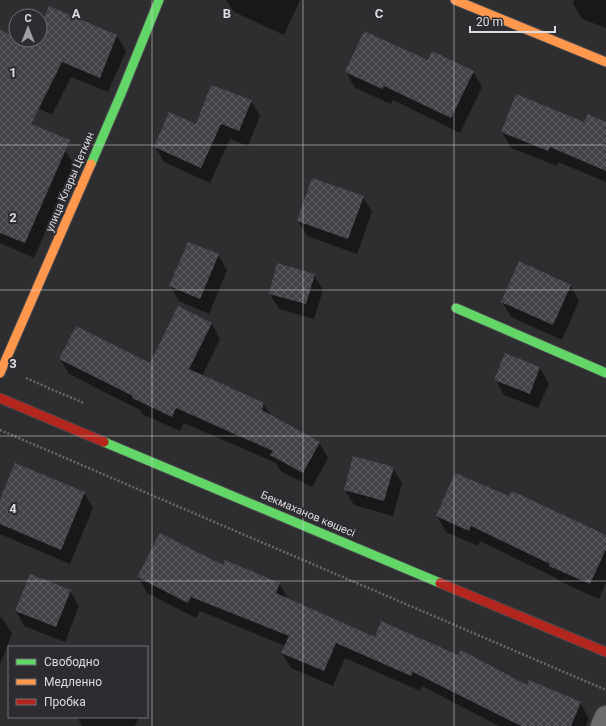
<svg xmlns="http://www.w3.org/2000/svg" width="606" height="726" viewBox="0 0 606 726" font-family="Roboto,sans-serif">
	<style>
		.shadow { fill: #0007 }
		.building { fill: url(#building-cross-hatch) }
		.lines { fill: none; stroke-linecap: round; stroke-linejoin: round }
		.street-casing { stroke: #4a494d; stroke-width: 24 }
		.fast-casing { stroke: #4a494d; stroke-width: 11 }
		.slow-casing { stroke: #4a494d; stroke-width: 11 }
		.jam-casing { stroke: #4a494d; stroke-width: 11 }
		.path { stroke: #69686a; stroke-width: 2.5; stroke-dasharray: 2 2; stroke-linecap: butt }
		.street { stroke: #6b6b6d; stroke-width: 22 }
		.fast { stroke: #63d668; stroke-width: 9 }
		.slow { stroke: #ff974d; stroke-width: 9 }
		.jam { stroke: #b3261e; stroke-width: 9 }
		.grid { fill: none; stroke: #dddce0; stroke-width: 1; stroke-opacity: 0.55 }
		.labels { text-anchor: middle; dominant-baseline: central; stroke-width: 4; stroke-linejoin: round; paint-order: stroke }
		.street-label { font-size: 11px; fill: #dddce0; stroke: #2d2c31 }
		.grid-label { font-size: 13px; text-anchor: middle; font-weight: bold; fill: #dddce0; stroke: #2d2c31; stroke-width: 4; stroke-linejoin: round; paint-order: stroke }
	</style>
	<defs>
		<pattern id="building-cross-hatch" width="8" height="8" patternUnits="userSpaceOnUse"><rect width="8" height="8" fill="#444148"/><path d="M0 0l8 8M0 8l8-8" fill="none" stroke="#5f5c62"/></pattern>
	</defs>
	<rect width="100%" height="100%" fill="#2e2d30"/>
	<!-- shadow -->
	<path class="shadow" d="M226,0h74l-16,35 -50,-23z
		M574,0h32v28l-24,-9 -9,-15z
		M40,29l77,7 9,15 -18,41 -37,-15 -19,38 -30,-15 -22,-19v-50l16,6v3h7l11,4 1,-4h5z
		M429,61l44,11 9,15 -22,46 -67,-33 -2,4 -36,-16 -9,-16z
		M251,101l9,15 -12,30 -18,-7 -20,44 -46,-21 -9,-15 41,-22z
		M606,123v59l-48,-20 -1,4 -46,-18 -9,-16z
		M0,126l65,24 9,15 -40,93 -34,-15z
		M363,197l9,15 -15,42 -50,-18 -9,-15z
		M218,255l9,15 -18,44 -30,-13 -9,-15z
		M314,275l9,15 -9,29 -35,-10 -9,-15z
		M571,286l8,15 -17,39 -51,-23 -9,-15z
		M212,324l8,15 -18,37 62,28 7,12 48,26 9,16 -16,29 -32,-16 -4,-8 -92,-40 -4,8 -38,-17 -2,-4 -71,-36 -9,-15 90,5z
		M506,355l34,13 9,16 -11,24 -34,-13 -8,-15z
		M393,468l9,15 -9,33 -39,-11 -9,-15z
		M84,493l9,15 -23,56 -70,-30v-33z
		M510,498l96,38v47l-7,16 -40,-18 -1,-2 -78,-38 -2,5 -32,-14 -9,-16z
		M224,566l55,17 9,16 87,39 205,65 9,15 -3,8h-87l-77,-40 -2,5 -75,-33 -12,28 -42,-18 -9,-15 3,-7 -85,-35 -4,7 -49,-25 -9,-16z
		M70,591l9,15 -14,36 -41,-16 -8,-15z
		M0,617l3,2 9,15 -12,30z
		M77,717h62l-4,9h-53z"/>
	<!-- building -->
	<path class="building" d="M49,6l68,29 -17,43 -38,-16 -31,62 39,16 -45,103 -25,-10v-203l16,6v4h10l7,3 1,-3h6v-13z
		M364,31l64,29 4,-9 42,20 -23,47 -67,-32 -2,3 -37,-17z
		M211,85l41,15 -13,31 -18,-7 -20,44 -47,-21 15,-35 27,12z
		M516,94l68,28 4,-8 18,8v49l-56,-24 -2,4 -47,-19z
		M312,178l52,18 -16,43 -51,-18z
		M188,242l31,12 -19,45 -31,-13z
		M519,261l52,24 -18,40 -52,-23z
		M277,263l38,11 -9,30 -37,-10z
		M178,306l34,17 -23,46 75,34 -2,7 58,32 -17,31 -33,-18 3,-4 -97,-43 -4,9 -40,-19 1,-2 -74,-37 17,-33 74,37z
		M505,353l35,14 -10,27 -36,-14z
		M353,456l41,11 -10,34 -40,-11z
		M15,463l70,29 -24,58 -61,-26v-25z
		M455,473l54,23 3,-5 94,44v14l-16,35 -41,-18 1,-2 -79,-38 -2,5 -33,-15z
		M160,533l63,32 2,-5 55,23 -4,10 99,44 6,-16 77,34 3,-5 66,35 2,-5 52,22 -10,24h-50l-108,-54 -2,4 -75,-33 -12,28 -43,-18 8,-17 -98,-39 -3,6 -51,-26z
		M30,574l41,16 -15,37 -41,-16z"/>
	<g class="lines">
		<!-- street casing -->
		<g class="street-casing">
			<path id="street" d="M602,726l4,-9"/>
		</g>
		<!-- fast casing -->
		<g class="fast-casing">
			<path id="fast" d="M91,164l30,-70 38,-94
				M456,308l150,65
				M104,442l336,141"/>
		</g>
		<!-- slow casing -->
		<g class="slow-casing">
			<path id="slow" d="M455,0l151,62
				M0,373l91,-209"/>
		</g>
		<!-- jam casing -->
		<g class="jam-casing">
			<path id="jam" d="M0,398l104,44
				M440,583l166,69"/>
		</g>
		<!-- path -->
		<path class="path" d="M26,378l23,10
			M48,388l36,15
			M0,430l606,260"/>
		<!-- street -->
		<use href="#street" class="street"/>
		<!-- fast -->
		<use href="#fast" class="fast"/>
		<!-- slow -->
		<use href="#slow" class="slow"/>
		<!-- jam -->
		<use href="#jam" class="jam"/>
	</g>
	<!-- grid -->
	<path class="grid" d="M152,0v726M303,0v726M454,0v726M0,145h606M0,290h606M0,436h606M0,581h606"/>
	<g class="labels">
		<!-- street labels -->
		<g class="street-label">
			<text transform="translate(70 182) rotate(-67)">улица Клары Цеткин</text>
			<text transform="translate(308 514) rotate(23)">Бекмаханов көшесі</text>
		</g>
	</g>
	<g class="grid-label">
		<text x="76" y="18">A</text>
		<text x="227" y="18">B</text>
		<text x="379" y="18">C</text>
		<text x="13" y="77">1</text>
		<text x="13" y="222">2</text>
		<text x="13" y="368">3</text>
		<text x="13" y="513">4</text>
	</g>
	<!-- legend -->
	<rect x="8" y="646" width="140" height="72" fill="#2d2c31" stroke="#737277"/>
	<rect x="16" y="659" width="20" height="6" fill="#63d668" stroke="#737277"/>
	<text x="44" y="666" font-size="12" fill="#dddce0">Свободно</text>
	<rect x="16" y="679" width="20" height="6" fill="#ff974d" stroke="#737277"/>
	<text x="44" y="686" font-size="12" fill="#dddce0">Медленно</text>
	<rect x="16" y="699" width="20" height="6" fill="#b3261e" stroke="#737277"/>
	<text x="44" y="706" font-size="12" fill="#dddce0">Пробка</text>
	<!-- north arrow -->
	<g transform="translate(28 28)"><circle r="19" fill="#2d2c31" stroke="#737277"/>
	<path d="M0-3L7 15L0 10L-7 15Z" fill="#a09fa2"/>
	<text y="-6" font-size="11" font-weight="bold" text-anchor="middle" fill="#dddce0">С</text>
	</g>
	<!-- scale -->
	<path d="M470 26v6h85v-6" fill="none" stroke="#dddce0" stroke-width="2"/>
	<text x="476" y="26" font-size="12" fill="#dddce0" stroke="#2d2c31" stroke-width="3" paint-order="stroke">20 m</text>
</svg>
